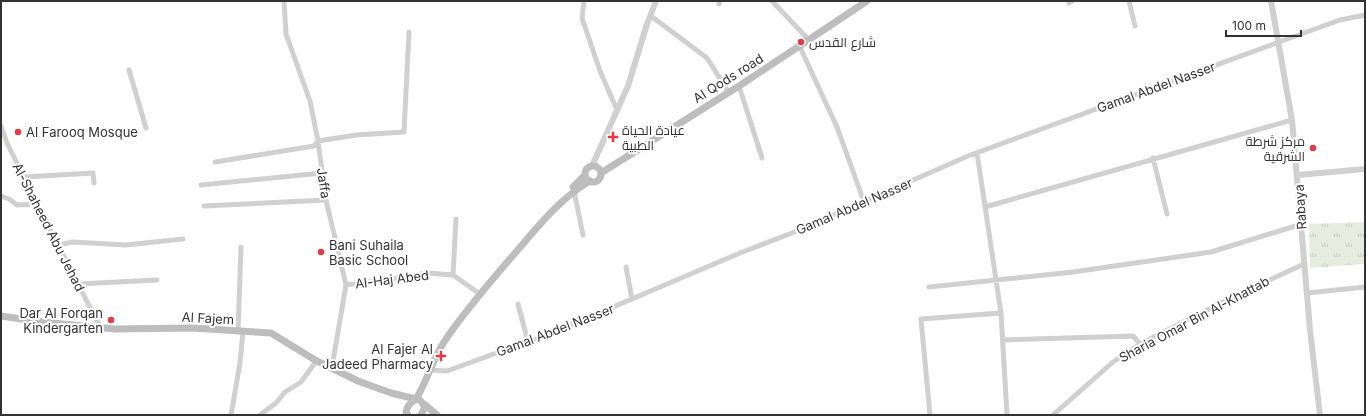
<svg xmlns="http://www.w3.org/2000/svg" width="1366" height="416" viewBox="0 0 1366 416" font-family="Inter,Cairo,sans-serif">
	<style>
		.grass { fill: url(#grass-tufts) }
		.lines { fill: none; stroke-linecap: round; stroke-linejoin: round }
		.minor { stroke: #d0d0d0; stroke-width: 5 }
		.tertiary { stroke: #d0d0d0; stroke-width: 6 }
		.secondary { stroke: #bdbdbd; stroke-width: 7 }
		.poi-dot { fill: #e63946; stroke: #fff; stroke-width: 1.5 }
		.labels { text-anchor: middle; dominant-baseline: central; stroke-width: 4; stroke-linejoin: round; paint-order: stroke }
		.poi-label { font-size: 13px; fill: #333; stroke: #fff; text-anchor: start }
		.street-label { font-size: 13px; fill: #333; stroke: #fff }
	</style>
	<defs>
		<pattern id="grass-tufts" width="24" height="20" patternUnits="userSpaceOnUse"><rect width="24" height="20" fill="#e6ecdf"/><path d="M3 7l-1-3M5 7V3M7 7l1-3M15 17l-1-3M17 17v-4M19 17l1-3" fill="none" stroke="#c6cbc0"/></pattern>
	</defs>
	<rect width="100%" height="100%" fill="#fff"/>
	<!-- grass -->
	<path class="grass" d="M1365,222v42l-55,4 -1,-44z"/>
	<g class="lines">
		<!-- minor -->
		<path class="minor" d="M284,1l2,33 24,67 8,40 8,59 20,85 -14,82
			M584,1l-2,17 18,53 17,39
			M772,1l36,38
			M1129,1l6,25
			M1069,3l3,-2
			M719,4l1,-3
			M651,16l56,42 22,35
			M799,45l38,82 27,75
			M129,70l17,58
			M739,86l23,72
			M1,126l6,17 30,61 63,123
			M977,153l24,160 6,102
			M1153,158l14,56
			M215,162l99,-16 4,-5 38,-6 48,-3 5,-100
			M24,177l69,-4 1,10
			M201,185l121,-12
			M574,191l9,44
			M1,196l8,3 8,6 20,-1
			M204,206l122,-6
			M985,207l307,-87
			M58,245l15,-3 53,3 57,-6
			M626,267l6,32
			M453,275l3,-56
			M78,284l79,-4
			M346,285l46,-6 35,-6 26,2 27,19
			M929,287l144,-15 138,-20 91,-28
			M1307,293l58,-6
			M518,304l10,38
			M238,332l3,-85
			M1003,340l130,-4 7,8
			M432,370l15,1 105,-38 188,-80 52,-20 176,-77 311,-114 61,-22 25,-5
			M231,415l9,-52 3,-31
			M260,415l16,-12 9,-11 16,-10 16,-22
			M930,415l-9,-96 80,-6
			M1053,415l60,-53 27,-18 93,-47 71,-33"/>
		<!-- tertiary -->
		<path class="tertiary" d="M1271,1l21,119 18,210 10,85
			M592,166l36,-80 19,-62 9,-23
			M1298,175l67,-6"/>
		<!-- secondary -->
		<path class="secondary" d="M585 174a8 8 0 1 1 16 0a8 8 0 1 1-16 0Z
			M601,173l138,-87 128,-85
			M573,187l12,-12
			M1,316l41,6 73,7 77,-1 79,5 44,27 43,21 33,12 25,6c12,-19 17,-42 30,-60 19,-28 41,-53 63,-79 24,-27 49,-61 81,-79
			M424,404l13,11
			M408,415l-2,-3c1,-6 5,-10 10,-13l4,1 5,7 -4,8"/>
	</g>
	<!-- markers -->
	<g class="poi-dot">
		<circle cx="801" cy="42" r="4"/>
		<circle cx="18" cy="132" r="4"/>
		<path d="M611 131h4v4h4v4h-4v4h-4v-4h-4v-4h4z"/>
		<circle cx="1313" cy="148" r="4"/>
		<circle cx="321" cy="252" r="4"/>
		<circle cx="111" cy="320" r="4"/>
		<path d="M439 350h4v4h4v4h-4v4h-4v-4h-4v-4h4z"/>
	</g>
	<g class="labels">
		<!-- poi labels -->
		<g class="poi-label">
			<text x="809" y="42">شارع القدس</text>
			<text x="622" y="130">عيادة الحياة<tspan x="622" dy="15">الطبية</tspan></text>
			<text x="26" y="132">Al Farooq Mosque</text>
			<text x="1305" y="141" text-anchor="end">مركز شرطة<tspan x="1305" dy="15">الشرقية</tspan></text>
			<text x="329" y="245">Bani Suhaila<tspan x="329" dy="15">Basic School</tspan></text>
			<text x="103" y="313" text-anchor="end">Dar Al Forqan<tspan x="103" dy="15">Kindergarten</tspan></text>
			<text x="433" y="349" text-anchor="end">Al Fajer Al<tspan x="433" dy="15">Jadeed Pharmacy</tspan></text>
		</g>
		<!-- street labels -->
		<g class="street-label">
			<text transform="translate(728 78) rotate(-32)">Al Qods road</text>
			<text transform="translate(1156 87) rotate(-20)">Gamal Abdel Nasser</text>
			<text transform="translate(324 183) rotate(81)">Jaffa</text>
			<text transform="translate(854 206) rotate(-23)">Gamal Abdel Nasser</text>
			<text transform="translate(1300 207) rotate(-94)">Rabaya</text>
			<text transform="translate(49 227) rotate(63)">Al-Shaheed Abu Jehad</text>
			<text transform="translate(392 279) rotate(-7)">Al-Haj Abed</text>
			<text transform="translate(208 318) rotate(3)">Al Fajem</text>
			<text transform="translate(1194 319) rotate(-28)">Sharia Omar Bin Al-Khattab</text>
			<text transform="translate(555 330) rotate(-21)">Gamal Abdel Nasser</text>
		</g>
	</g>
	<!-- border -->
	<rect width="1366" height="416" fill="none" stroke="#333333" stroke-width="4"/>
	<!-- scale -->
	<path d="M1226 30v6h75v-6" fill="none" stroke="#333333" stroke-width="2"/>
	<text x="1232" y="30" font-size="12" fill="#333333" stroke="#ffffff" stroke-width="3" paint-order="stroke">100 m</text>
</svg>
